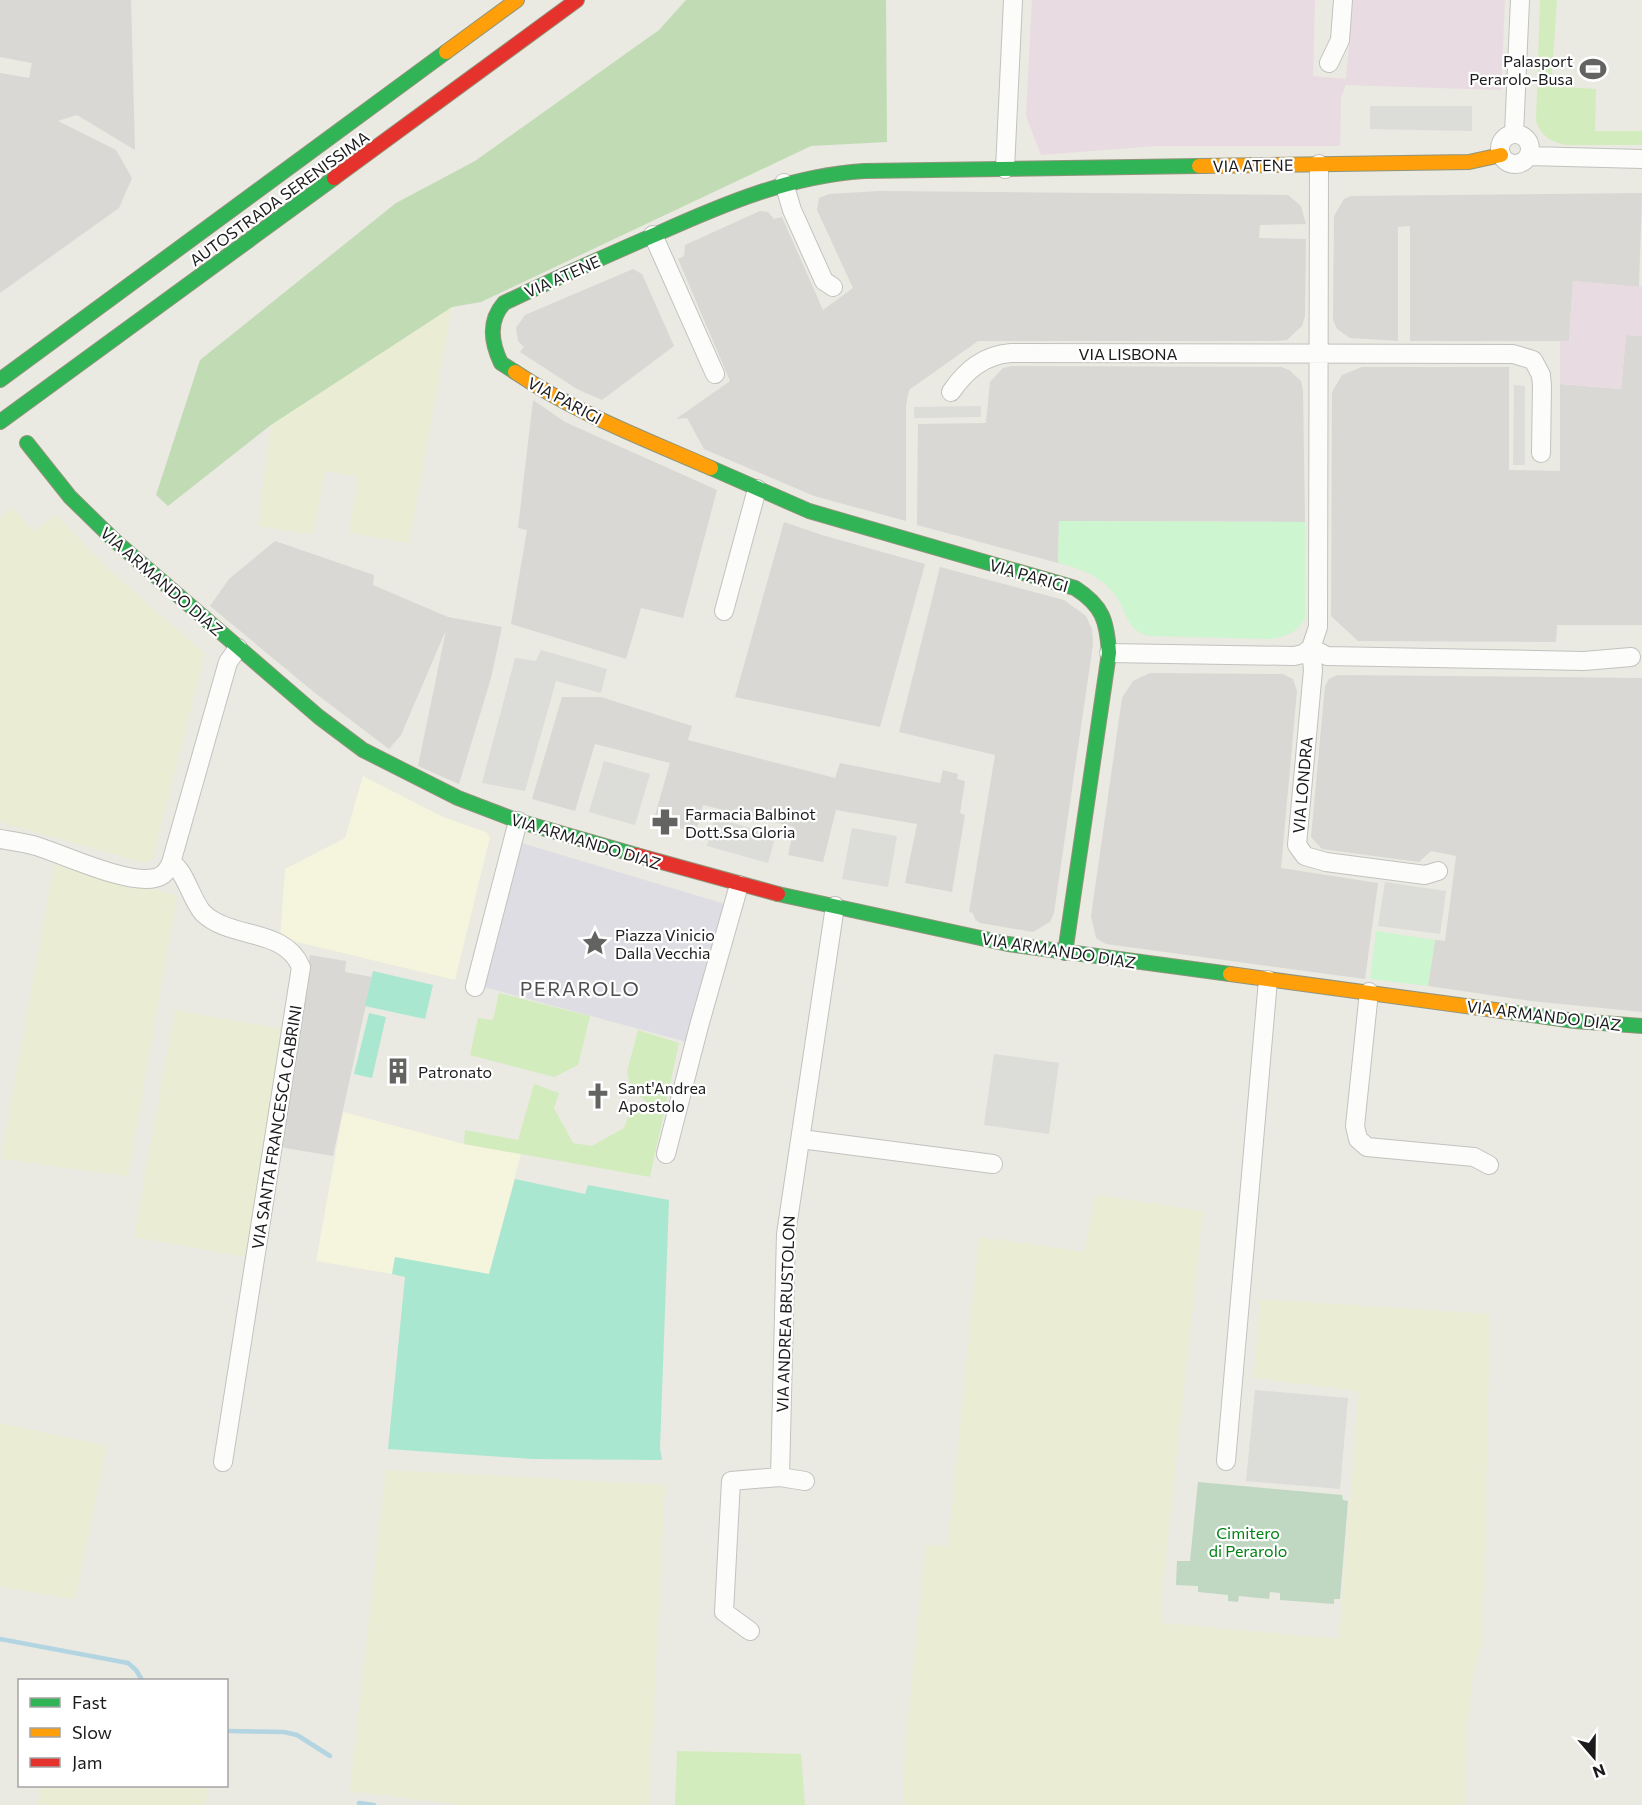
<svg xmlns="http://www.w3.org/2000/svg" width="1642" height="1805" viewBox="0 0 1642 1805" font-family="Commissioner,sans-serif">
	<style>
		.residential { fill: #d9d8d4 }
		.industrial { fill: #e9dbe2 }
		.education { fill: #f4f5dc }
		.farmland { fill: #eaedd3 }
		.grass { fill: #d3ecbd }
		.forest { fill: #c1dcb4 }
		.cemetery { fill: #c0d7c2 }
		.park { fill: #cdf5cf }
		.pitch { fill: #a9e7d0 }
		.parking { fill: #dcdcd9 }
		.plaza { fill: #dedde3 }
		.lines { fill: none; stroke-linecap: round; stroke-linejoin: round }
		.stream { stroke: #b2d5e1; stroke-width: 4.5 }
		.street-casing { stroke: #c2c2bf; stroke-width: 20 }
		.fast-casing { stroke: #90947b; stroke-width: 16 }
		.slow-casing { stroke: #90947b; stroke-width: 16 }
		.jam-casing { stroke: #90947b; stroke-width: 16 }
		.street { stroke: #fcfcfb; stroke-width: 18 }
		.fast { stroke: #30b455; stroke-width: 14 }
		.slow { stroke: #ff9f0a; stroke-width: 14 }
		.jam { stroke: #e5322d; stroke-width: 14 }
		.labels { text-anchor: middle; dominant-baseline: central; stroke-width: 4.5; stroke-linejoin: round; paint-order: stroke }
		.poi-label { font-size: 16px; fill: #1b1b1b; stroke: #fff; text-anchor: start }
		.street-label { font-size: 16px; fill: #1b1b1b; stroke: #fff }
		.park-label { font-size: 16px; fill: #008213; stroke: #fff }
		.quarter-label { font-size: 20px; letter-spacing: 1.5px; fill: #4e4e4e; stroke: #fff }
	</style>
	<rect width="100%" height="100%" fill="#eae9e2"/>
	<!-- residential -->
	<path class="residential" d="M0,0h131l4,150 -58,-35 -19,6 58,29 16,28 -13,30 -119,85v-220l29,5 3,-15 -32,-6z
		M879,191l409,4 13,11 5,18 -46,1 -1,13 47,1 -1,77 -3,10 -15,14 -12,1h-297l-69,49 -3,15v116l-92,-25 -110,-47 -17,-31 -11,1 54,-38 -52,-122 6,-3 1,-11 75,-34 8,1 6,7 8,-2 41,93 30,-22 -36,-78 2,-12 10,-4z
		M1642,193l-3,94 -66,-6 -4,60h-159v-115l-12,1v114l-48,-3 -13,-9 -4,-9 1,-104 10,-17 7,-3z
		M633,269l9,5 32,72 -72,54 -25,-11 -57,-37 4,-5 -6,-6 -2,-13 9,-13z
		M1626,335l16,1v289h-85l-1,17 -198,-1 -27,-25 1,-224 10,-17 20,-8h147v103l51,1v-87l61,5z
		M1012,366l269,1 8,3 12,11 2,9 2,132 -246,-1 -1,42 -141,-38 1,-101 68,-1 4,-41 13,-14z
		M533,400l32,22 152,68 -34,128 -42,-10 -15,51 -115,-35 16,-94 -9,-2z
		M784,522l38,13 103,29 -45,163 -145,-30z
		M275,541l99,34 -1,10 75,32 54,10 -11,51 -32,106 -41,-18 28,-136 -45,105 -12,14 -74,-56 -105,-87 19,-27z
		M940,567l124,33 22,16 6,13 1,15 -39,269 -4,9 -17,10 -53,-9 -5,-4 -2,-6 -4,-1 26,-157 -96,-23z
		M1150,673l133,1 10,5 4,12 -16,177 97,15 -13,96 -259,-35 -10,-6 -5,-22 31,-218 11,-17z
		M1337,675l305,3v334l-111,-11 -103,-15 7,-46 10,1 11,-85 -25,-5 -12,11 -97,-13 -11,-12 14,-151 4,-7z
		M562,697h39l91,29 -4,14 147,38 5,-15 100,20 3,-13 15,4 -1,5 8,2 -5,32 5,2 -13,77 -47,-9 12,-59 -81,-14 -13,52 -35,-7 6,-28 -91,-22 -7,27 -43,-10 17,-59 -75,-19 -20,67 -43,-12z
		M310,955l36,6 -1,11 27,5 -39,179 -54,-9z"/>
	<!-- industrial -->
	<path class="industrial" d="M1032,0h283l-2,76 33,3 7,-79h152l-4,90 -155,-5 -5,12 -1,49h-185l-114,9 -15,-39z
		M1573,281l69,6v49l-16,-1 -5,54 -61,-5v-43h9z"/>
	<!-- education -->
	<path class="education" d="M363,776l80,41 43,15 4,5 -35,143 -175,-42 5,-69 60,-31z
		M343,1112l121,32 57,10 -32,120 -94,-16 -3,16 -76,-13z"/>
	<!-- farmland -->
	<path class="farmland" d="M452,307l-43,236 -60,-10 9,-56 -33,-6 -12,63 -55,-8 13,-101z
		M13,508l20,23 23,-16 52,54 97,85 -53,206 -7,3 -145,-41v-304z
		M55,860l122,36 -49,280 -127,-17z
		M175,1010l112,20 -41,227 -112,-20z
		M1095,1195l108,16 -42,391 1,21 177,16 20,-248 -105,-13 6,-79 230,15 -7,326 -10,36 -6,54 -2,75h-562l2,-58 21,-202 22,1 31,-309 105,15z
		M0,1423l107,23 -32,153 -75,-12z
		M386,1470l279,15 -16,320h-187l-112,-14z
		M41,1786h168l-4,19h-168z"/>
	<!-- grass -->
	<path class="grass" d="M1540,0h17l-6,86 45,3 -1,42h47v14h-75c-16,-3 -25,-8 -31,-24z
		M499,993l91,23 -12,49 -24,12 -84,-22 8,-37 15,2z
		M638,1030l41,13 -29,134 -186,-33 1,-14 53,10 16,-56 25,9 -5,15 19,35 19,3 32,-18 6,-18h19l1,-5 -19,-16 -4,-17z
		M677,1751l124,3 4,51h-130z"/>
	<!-- forest -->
	<path class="forest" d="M686,0h200l1,142 -76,4 -330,156 -29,5 -181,118 -103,81 -12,-11 44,-135 196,-157 79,-42 184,-131z"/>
	<!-- cemetery -->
	<path class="cemetery" d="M1198,1482l144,13 1,5 5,1 -8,98h-6v5l-54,-4v-7l-10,-1 -1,7 -30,-3 -1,6 -10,-1v-6l-30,-3v-6l-22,-1 1,-24h13z"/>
	<!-- park -->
	<path class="park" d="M1059,521l246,1v96c-8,15 -18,18 -34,21l-121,-3c-21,-5 -21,-16 -30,-33 -12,-24 -37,-34 -62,-40z
		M1376,931l59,9 -7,46 -58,-7z"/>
	<!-- pitch -->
	<path class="pitch" d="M373,971l60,14 -8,34 -60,-13z
		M369,1013l17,4 -14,61 -18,-4z
		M515,1179l70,15 3,-9 81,15 -9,248 2,12 -129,-1 -145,-10 17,-172 -13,-3 3,-17 94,17z"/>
	<!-- parking -->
	<path class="parking" d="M1370,106h102v25l-102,-2z
		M1514,385l11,1v79h-12z
		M981,406v11l-67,1v-11z
		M541,650l66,19 -6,24 -45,-12 -31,110 -43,-8 33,-125 21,3z
		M604,761l46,13 -15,51 -46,-13z
		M715,818l61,17 -8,28 -61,-17z
		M852,828l45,8 -9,51 -46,-8z
		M1385,882l61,9 -6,43 -62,-8z
		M994,1054l65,9 -10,71 -65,-9z
		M1255,1390l93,8 -8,91 -94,-8z"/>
	<!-- plaza -->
	<path class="plaza" d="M505,838l220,66 -38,138 -221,-60z"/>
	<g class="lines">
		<!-- stream -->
		<path class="stream" d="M0,1639l128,24 8,7 6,10
			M226,1731l58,1 13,3 33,21
			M359,1803l15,2"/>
		<!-- street casing -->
		<g class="street-casing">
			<path id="street" d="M1329,63l11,-23 3,-40
				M1500 149a15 15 0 1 1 30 0a15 15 0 1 1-30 0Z
				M1514,134l6,-134
				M1529,156l113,3
				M1319,164l-1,463 -7,21 2,22 -16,175 8,11 21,6 99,13 13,-4
				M1005,169l8,-169
				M784,183l8,27 32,71 9,6
				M653,235l62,139
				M951,392c15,-22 33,-37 60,-39l502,1 20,6 8,15 1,11 -1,67
				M724,611l33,-122
				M1109,653l185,3 9,-2 8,-6 16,8 257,5 47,-4
				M0,839c12,2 25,4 36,7 29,9 92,39 119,32 9,-2 12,-7 16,-15l57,-201 10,-14
				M171,863c14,6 20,37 32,50 28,27 81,14 98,54l-78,495
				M475,987l43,-166
				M1369,992l-14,134 3,13 9,8 107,10 15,8
				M801,1139l192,25
				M666,1154l33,-128 40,-141
				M1226,1461l42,-481
				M780,1477l25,4
				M750,1631l-26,-19 7,-131 49,-4 6,-243 49,-328"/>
		</g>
		<!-- fast casing -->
		<g class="fast-casing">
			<path id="fast" d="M515,372l-14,-9c-10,-21 -13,-42 3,-60 51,-24 103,-48 155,-70 67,-30 131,-57 205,-62l335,-5
				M0,380l446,-328
				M0,422l334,-244
				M27,443l43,54 44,43 205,177 44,33 95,48 60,23 118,34
				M711,468l98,43 266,77c28,18 32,33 34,65l-44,300
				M778,894l230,50 222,30
				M1502,1011l73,10 67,5"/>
		</g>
		<!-- slow casing -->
		<g class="slow-casing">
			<path id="slow" d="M446,52l71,-52
				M1199,166l270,-4 32,-7
				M515,372c61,41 130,67 196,96
				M1230,974l272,37"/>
		</g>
		<!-- jam casing -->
		<g class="jam-casing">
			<path id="jam" d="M334,178l243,-178
				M636,855l142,39"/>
		</g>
		<!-- street -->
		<use href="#street" class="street"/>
		<!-- fast -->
		<use href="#fast" class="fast"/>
		<!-- slow -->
		<use href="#slow" class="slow"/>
		<!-- jam -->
		<use href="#jam" class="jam"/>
	</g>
	<!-- icons -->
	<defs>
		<g id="stadium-bare" transform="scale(2.07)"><path d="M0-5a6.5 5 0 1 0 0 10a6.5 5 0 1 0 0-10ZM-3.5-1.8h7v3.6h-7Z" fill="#636361" stroke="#fff" stroke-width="2.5" paint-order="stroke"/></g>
		<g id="pharmacy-bare" transform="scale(2.07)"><path d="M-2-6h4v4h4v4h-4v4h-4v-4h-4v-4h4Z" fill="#636361" stroke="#fff" stroke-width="2.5" paint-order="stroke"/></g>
		<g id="sight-bare" transform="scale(2.07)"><path d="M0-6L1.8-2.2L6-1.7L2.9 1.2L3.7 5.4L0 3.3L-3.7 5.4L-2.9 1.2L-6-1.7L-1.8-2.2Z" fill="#636361" stroke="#fff" stroke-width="2.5" paint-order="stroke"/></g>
		<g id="building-bare" transform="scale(2.07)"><path d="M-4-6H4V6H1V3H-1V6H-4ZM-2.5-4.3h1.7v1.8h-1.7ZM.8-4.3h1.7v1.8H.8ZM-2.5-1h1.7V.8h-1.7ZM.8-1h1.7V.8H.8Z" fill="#636361" stroke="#fff" stroke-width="2.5" paint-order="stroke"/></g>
		<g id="church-bare" transform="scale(2.07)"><path d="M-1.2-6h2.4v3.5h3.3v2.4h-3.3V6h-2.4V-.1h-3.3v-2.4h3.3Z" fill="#636361" stroke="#fff" stroke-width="2.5" paint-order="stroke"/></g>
	</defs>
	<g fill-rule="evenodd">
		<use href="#stadium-bare" x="1593" y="69"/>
		<use href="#pharmacy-bare" x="665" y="822"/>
		<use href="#sight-bare" x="595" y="943"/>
		<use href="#building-bare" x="398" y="1071"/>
		<use href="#church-bare" x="598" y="1096"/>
	</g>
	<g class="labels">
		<!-- poi labels -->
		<g class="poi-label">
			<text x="1573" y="60" text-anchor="end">Palasport<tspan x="1573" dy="18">Perarolo-Busa</tspan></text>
			<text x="685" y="813">Farmacia Balbinot<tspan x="685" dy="18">Dott.Ssa Gloria</tspan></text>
			<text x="615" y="934">Piazza Vinicio<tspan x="615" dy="18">Dalla Vecchia</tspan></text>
			<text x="418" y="1071">Patronato</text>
			<text x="618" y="1087">Sant'Andrea<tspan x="618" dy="18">Apostolo</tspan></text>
		</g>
		<!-- street labels -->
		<g class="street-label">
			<text transform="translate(1253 165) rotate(-1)">VIA ATENE</text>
			<text transform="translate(279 198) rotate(-36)">AUTOSTRADA SERENISSIMA</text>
			<text transform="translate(562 276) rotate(-24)">VIA ATENE</text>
			<text x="1128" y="353">VIA LISBONA</text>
			<text transform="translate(565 400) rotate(28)">VIA PARIGI</text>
			<text transform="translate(1029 575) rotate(16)">VIA PARIGI</text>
			<text transform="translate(162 581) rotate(41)">VIA ARMANDO DIAZ</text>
			<text transform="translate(1302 785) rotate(-85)">VIA LONDRA</text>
			<text transform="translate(586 841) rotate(17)">VIA ARMANDO DIAZ</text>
			<text transform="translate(1059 950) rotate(9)">VIA ARMANDO DIAZ</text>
			<text transform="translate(1544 1015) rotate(7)">VIA ARMANDO DIAZ</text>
			<text transform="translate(276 1127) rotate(-81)">VIA SANTA FRANCESCA CABRINI</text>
			<text transform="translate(785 1314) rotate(-88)">VIA ANDREA BRUSTOLON</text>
		</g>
		<!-- park labels -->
		<g class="park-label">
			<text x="1248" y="1532">Cimitero<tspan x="1248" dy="18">di Perarolo</tspan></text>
		</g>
		<!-- quarter labels -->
		<g class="quarter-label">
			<text x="580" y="988">PERAROLO</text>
		</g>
	</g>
	<!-- legend -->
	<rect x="18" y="1679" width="210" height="108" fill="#ffffff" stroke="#a4a4a4" stroke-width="1.5"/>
	<rect x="30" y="1698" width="30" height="9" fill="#30b455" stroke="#a4a4a4" stroke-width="1.5"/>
	<text x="72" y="1709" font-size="18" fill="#1b1b1b">Fast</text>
	<rect x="30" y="1728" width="30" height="9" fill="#ff9f0a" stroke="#a4a4a4" stroke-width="1.5"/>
	<text x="72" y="1739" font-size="18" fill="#1b1b1b">Slow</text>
	<rect x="30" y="1758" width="30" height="9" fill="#e5322d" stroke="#a4a4a4" stroke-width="1.5"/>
	<text x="72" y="1769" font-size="18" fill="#1b1b1b">Jam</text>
	<!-- north arrow -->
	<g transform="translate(1594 1757) rotate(160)" stroke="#ffffff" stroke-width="4.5" paint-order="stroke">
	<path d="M0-4.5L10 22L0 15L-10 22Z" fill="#1b1b1b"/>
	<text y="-9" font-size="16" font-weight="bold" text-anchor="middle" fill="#1b1b1b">N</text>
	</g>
</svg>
